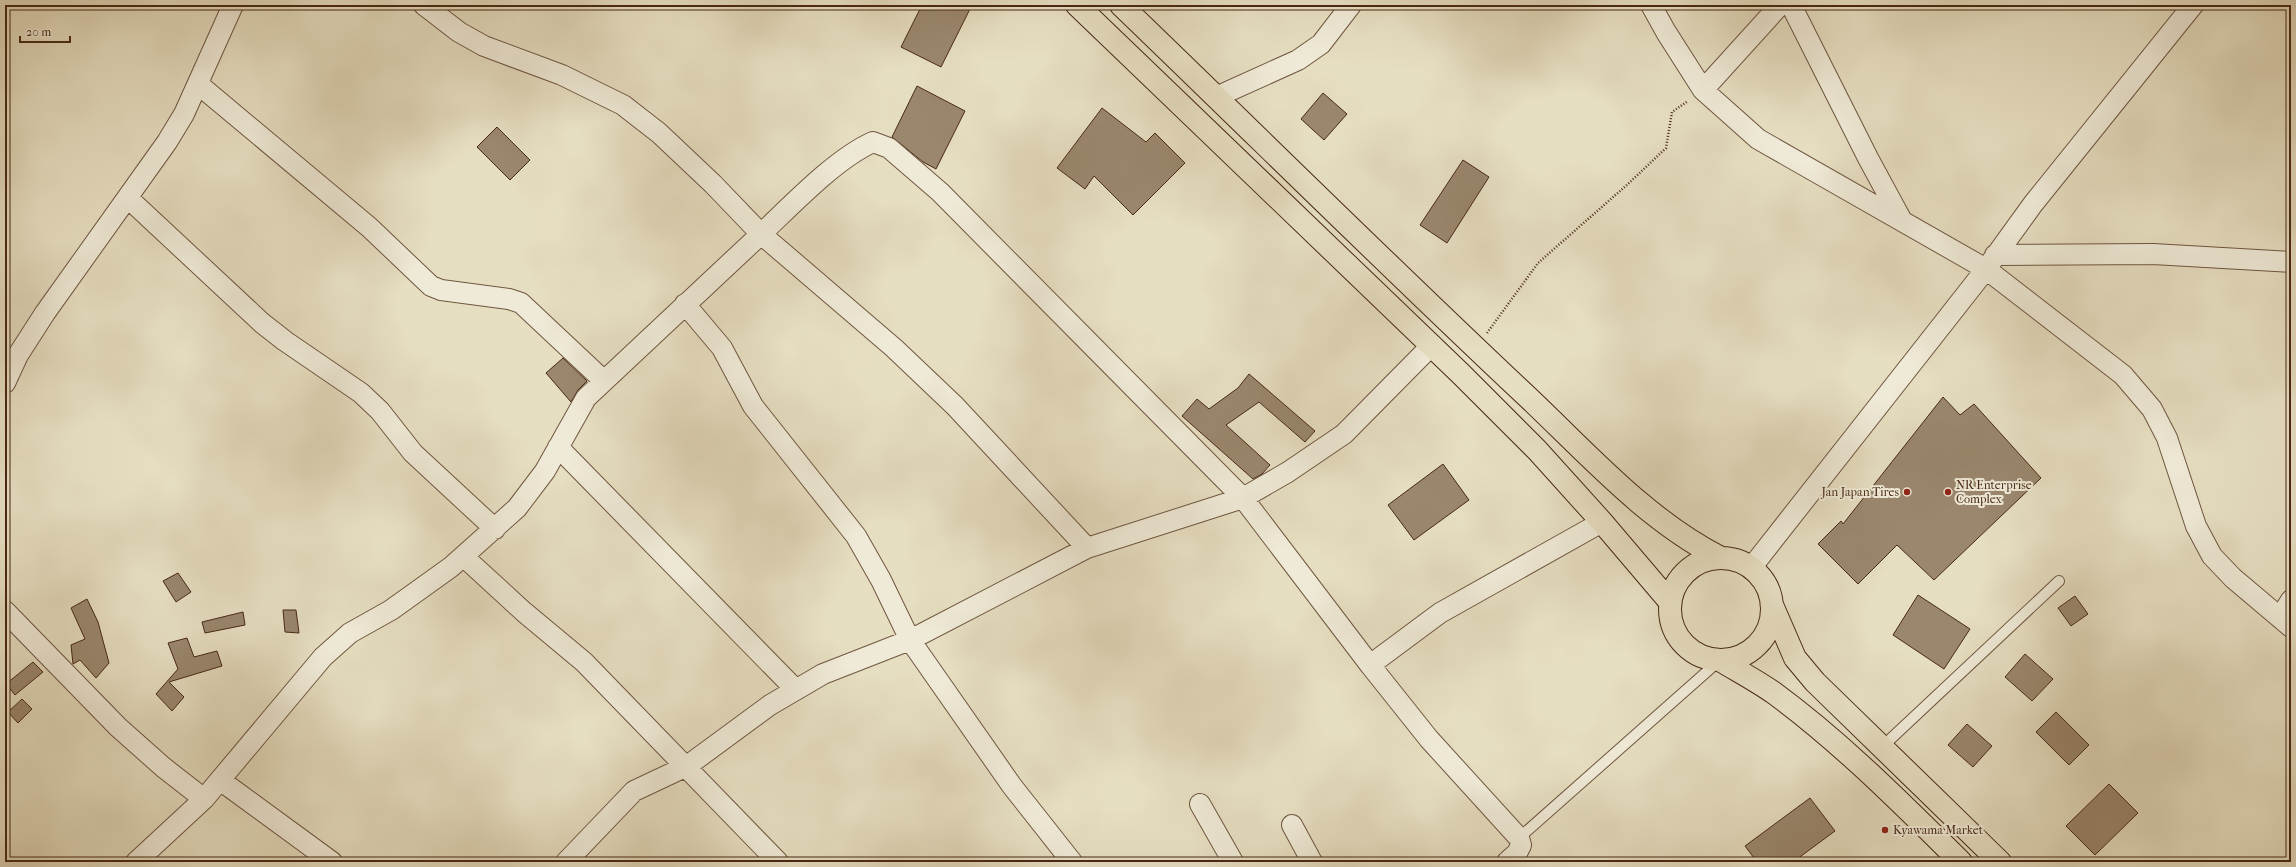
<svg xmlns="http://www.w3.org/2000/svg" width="2296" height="867" viewBox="0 0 2296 867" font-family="'IM FELL French Canon',serif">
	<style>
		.building { fill: #9a876e; stroke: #472815 }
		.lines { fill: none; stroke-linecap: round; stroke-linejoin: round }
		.lane-casing { stroke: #6f5640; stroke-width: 12 }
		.street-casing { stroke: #6f5640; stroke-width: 22 }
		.highway-casing { stroke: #472815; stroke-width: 24 }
		.path { stroke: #472815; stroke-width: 2.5; stroke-dasharray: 1 2; stroke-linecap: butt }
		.lane { stroke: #efead7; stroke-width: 10 }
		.street { stroke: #efead7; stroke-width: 20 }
		.highway { stroke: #e6dec1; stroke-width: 22 }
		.poi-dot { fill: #8f2418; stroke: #efead7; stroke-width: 1.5 }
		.labels { text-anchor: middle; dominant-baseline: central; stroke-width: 4; stroke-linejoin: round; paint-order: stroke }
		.poi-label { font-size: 12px; fill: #472815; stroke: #efead7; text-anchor: start }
	</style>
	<rect width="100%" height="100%" fill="#e6dec1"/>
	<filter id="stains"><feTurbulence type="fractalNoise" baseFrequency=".005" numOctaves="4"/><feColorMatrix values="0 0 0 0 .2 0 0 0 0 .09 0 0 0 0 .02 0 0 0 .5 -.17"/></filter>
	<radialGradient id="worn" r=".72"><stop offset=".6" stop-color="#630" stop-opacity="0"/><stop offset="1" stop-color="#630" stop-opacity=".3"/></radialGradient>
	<!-- building -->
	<path class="building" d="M922,5h50l-31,62 -40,-20z
		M917,86l48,25 -29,58 -13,-7 -31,-25z
		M1323,93l24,21 -23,26 -23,-21z
		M1102,108l44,34 9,-9 30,30 -52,52 -39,-39 -9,13 -28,-21z
		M497,127l33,33 -20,20 -33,-33z
		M1463,160l26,17 -42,66 -27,-18z
		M563,358l24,23 -9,9 -7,12 -25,-29z
		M1249,374l66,57 -10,11 -46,-40 -33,23 44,40 -8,9 -9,5 -71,-63 15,-17 12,10 29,-21z
		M1943,397l17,18 14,-11 67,74 -107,102 -37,-35 -39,39 -40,-40 23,-23 2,3z
		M1443,464l26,36 -55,40 -26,-35z
		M178,573l13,19 -15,10 -13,-21z
		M1918,595l52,34 -26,40 -51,-34z
		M2075,596l13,18 -17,12 -13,-18z
		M87,599l11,23 11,41 -13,15 -16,-18 -7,4 -2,-19 14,-6 -14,-31z
		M283,610h13l3,23 -14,-1z
		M243,612l2,13 -40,8 -3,-11z
		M187,638l7,19 23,-6 5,15 -53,16 15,15 -12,14 -16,-17 22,-25 -10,-26z
		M2025,654l28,25 -21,22 -27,-24z
		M33,662l10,10 -28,23 -9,-11z
		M22,699l10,10 -14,14 -10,-11z
		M2056,712l33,33 -20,20 -33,-33z
		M1967,724l25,22 -19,21 -25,-22z
		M2109,784l29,29 -43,42 -29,-29z
		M1810,798l25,33 -42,31h-36l-12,-16z"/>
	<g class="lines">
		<!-- lane casing -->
		<g class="lane-casing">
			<path id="lane" d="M1882,747l177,-166
				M1519,838l201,-178"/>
		</g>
		<!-- street casing -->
		<g class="street-casing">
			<path id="street" d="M424,5l35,27 25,14 78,29 61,30 36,28 54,51 48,50c31,-29 74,-75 112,-92l16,6 51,44 303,306 127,167
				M1651,5l15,27 37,58 55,49 228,130 137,106 29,34 15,29 29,88 16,30 21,22 58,49
				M1791,5l77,153 33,61
				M198,84l171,143 62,59 10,4 68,9 12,4 82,77
				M1703,90l77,-85
				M1216,97l82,-37 23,-16 30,-39
				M128,198l134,125 23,18 76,52 19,18 33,42 82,76
				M1995,255l158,-1 138,8
				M685,304l37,44 31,58 103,130 25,44 29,60 102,146 60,76
				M5,383l13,-28 27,-42 122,-171 17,-28 49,-109
				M558,447l237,242
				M464,557l60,55 60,50 194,200
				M1751,568l235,-299 47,-65 160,-199
				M5,611l113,116 45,40 41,32
				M2280,618l11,-18
				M220,780l112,82
				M1200,804l33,58
				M1292,825l20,37
				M136,862l68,-63 119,-142 27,-24 41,-23 60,-43 66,-59 28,-37 41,-73 175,-164 133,114 61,58 132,142
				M566,862l68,-71 53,-25 83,-61 53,-31 87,-34 177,-92 156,-50 45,-26 56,-38 88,-89
				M1507,862l10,-9 4,-8 -2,-7 -90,-99 -59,-74 70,-52 162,-91"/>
		</g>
		<!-- highway casing -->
		<g class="highway-casing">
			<path id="highway" d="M1077,5l384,369 76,76 65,72 68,80
				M1121,5c132,127 262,256 396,382 65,60 125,131 204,171
				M1670 609a51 51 0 1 1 102 0a51 51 0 1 1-102 0Z
				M1772,605l23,53 20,24 185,180
				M1720,660c18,11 37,21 54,33 68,50 127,110 187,169"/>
		</g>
		<!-- path -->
		<path class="path" d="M1487,333l51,-70 90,-79 38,-36 6,-36 16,-11"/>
		<!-- lane -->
		<use href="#lane" class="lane"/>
		<!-- street -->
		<use href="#street" class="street"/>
		<!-- highway -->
		<use href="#highway" class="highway"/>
	</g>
	<!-- markers -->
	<g class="poi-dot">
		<circle cx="1907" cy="492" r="4"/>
		<circle cx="1948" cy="492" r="4"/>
		<circle cx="1885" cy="830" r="4"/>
	</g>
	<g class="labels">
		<!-- poi labels -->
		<g class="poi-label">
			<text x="1956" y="485">NR Enterprise<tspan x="1956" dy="14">Complex</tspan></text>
			<text x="1899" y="492" text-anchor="end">Jan Japan Tires</text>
			<text x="1893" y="830">Kyawama Market</text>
		</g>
	</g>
	<!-- margin -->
	<rect width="2296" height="867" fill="none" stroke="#e6dec1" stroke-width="20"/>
	<rect x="6" y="6" width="2284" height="855" fill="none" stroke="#472815" stroke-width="2"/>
	<rect x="10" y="10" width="2276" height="847" fill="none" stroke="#472815"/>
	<!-- scale -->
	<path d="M20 36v6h50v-6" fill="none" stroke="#472815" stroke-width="2"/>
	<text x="26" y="36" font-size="12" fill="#472815" stroke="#efead7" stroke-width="3" paint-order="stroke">20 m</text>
	<rect width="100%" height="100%" filter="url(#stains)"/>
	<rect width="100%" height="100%" fill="url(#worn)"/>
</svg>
